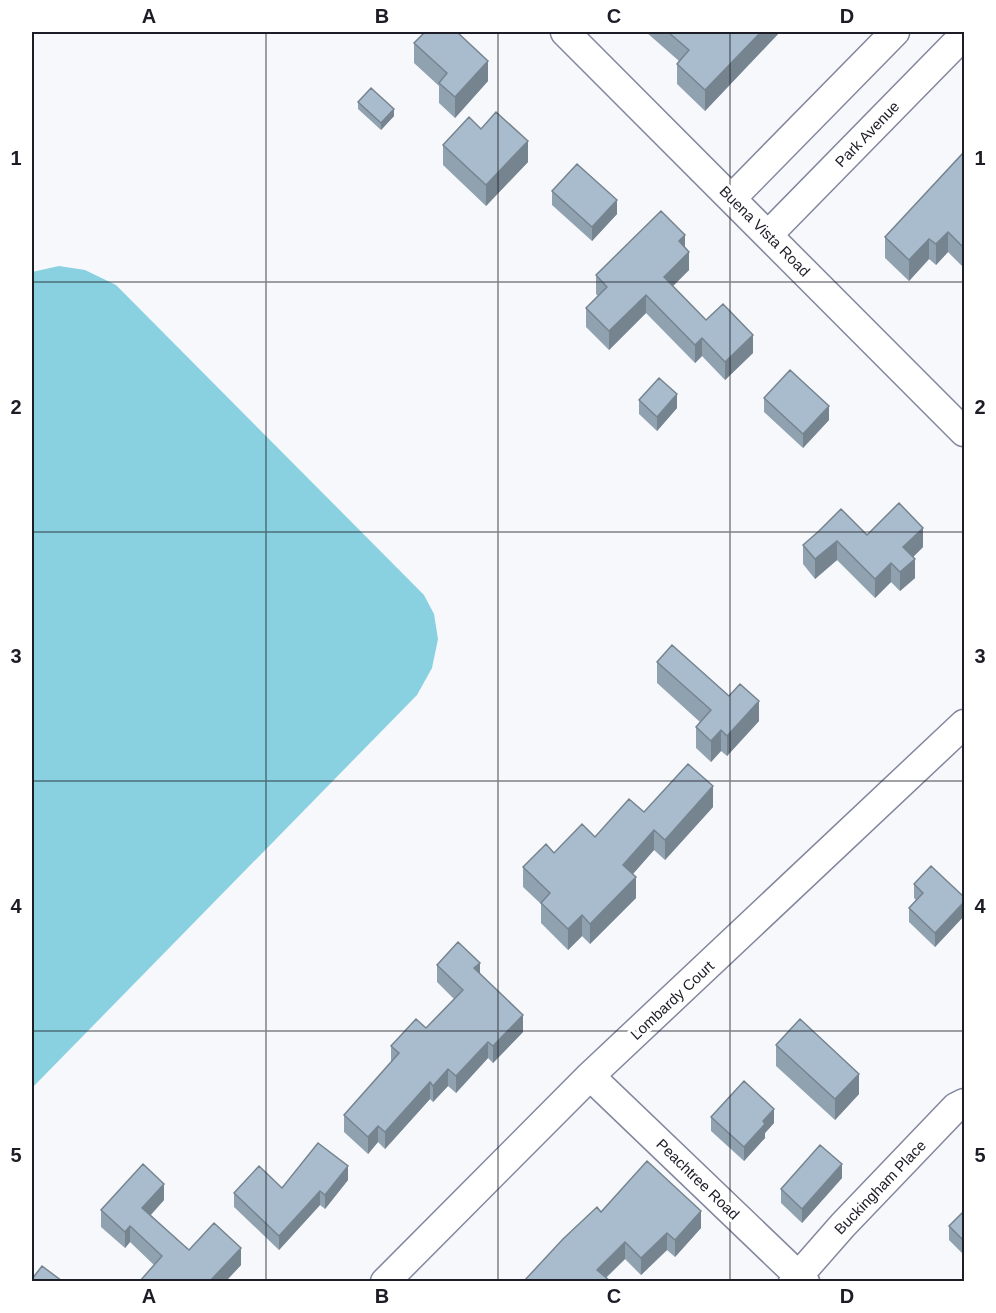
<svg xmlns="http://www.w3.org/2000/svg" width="996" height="1313" viewBox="0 0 996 1313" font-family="Helvetica,sans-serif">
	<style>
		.water { fill: #89d1e0 }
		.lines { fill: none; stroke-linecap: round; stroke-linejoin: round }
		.minor-casing { stroke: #83879d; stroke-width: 31 }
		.minor { stroke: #fff; stroke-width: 28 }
		.wall { fill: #90a2b0 }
		.shaded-wall { fill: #768490 }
		.building { fill: #a8bccd; stroke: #768490; stroke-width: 1.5 }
		.grid { fill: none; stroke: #1c1d26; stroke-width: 1.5; stroke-opacity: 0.55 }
		.labels { text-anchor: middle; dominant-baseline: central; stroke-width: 6; stroke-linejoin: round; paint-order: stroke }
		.street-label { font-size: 15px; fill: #1c1d26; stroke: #fff }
		.neatline { fill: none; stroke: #1c1d26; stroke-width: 2 }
		.grid-label { font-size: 20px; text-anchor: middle; font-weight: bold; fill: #1c1d26 }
	</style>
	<rect width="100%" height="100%" fill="#f6f8fc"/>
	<!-- water -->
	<path class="water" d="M59,266l26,4 31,15 308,310 10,19 4,25 -6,29 -15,27 -385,393v-816z"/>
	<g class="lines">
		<!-- minor casing -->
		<g class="minor-casing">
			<path id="minor" d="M565,32l399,400
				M732,198l163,-166
				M769,234l195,-199
				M590,1076l215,206
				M385,1282l205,-206 374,-352
				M793,1282l50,-57 113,-118 8,-4"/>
		</g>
		<!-- minor -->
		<use href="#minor" class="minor"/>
	</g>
	<!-- wall -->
	<path class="wall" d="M646,32h133v1l-74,78 -28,-27v-20l2,-3z
		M414,43l74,38 -33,37 -16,-15v-17l-25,-23z
		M358,102l36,14 -13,14 -23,-21z
		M481,129l47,33 -42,44 -43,-41v-20z
		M964,152v116l-16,-16 -12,13 -7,-6 -20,22 -24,-23v-21z
		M552,191l65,23 -25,27 -40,-36z
		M685,248l4,22 -16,16 33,34 47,33 -28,27 -23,-24 -7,7 -49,-50 -37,37 -23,-23v-19l12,-12 -2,-2v-19z
		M764,398l65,22 -26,28 -39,-36z
		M639,400l38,8 -20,23 -18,-17z
		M867,535l56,12 -10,10 2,21 -15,13 -9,-9 -16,16 -38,-38 -22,19 -12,-15v-19z
		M657,662l72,34 30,25 -32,35 -6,-5 -10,11 -15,-14v-21l4,-5 -43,-39z
		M713,807l-48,53 -11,-10 -21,24 3,24 -46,46 -8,-8 -14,14 -27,-27v-19l-18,-17v-20l31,-14 41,-16 49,-25z
		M914,884l50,13v19l-29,31 -26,-25v-14l7,-8 -2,-2z
		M437,965l43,8 43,59 -30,31 -5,-5 -32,35 -8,-7 -15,16 -3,-3 -45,50 -7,-7 -10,12 -24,-22v-17l47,-53v-16l35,-18 28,-29 -17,-17z
		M776,1045l83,49 -24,26 -59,-54z
		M711,1117l63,6 -9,10v5l-21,23 -33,-30z
		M842,1178l-40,45 -21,-20v-14z
		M348,1180l-23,29 -5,-4 -41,45 -45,-43v-14z
		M164,1200l-13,15 38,35 52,15 -15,16h-86l14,-16 -24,-23 -5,6 -24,-21v-17z
		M964,1211v44l-15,-15v-14z
		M601,1212l100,16 -26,29 -8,-7 -26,25 -16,-16 -19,19 -82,3z"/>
	<!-- shaded-wall -->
	<path class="shaded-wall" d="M761,32h18v1l-74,78v-21z
		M488,61v20l-33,37v-21z
		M394,109v7l-13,14v-7z
		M528,141v21l-42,44v-21z
		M617,200v14l-25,27v-14z
		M948,232v20l-12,13v-21z
		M685,235v19l-6,-13z
		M929,239v20l-20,22v-21z
		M689,252v18l-25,25v-18z
		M646,295v18l-37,37v-19z
		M753,335v18l-28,27v-18z
		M702,338v18l-7,7v-18z
		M677,394v14l-20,23v-14z
		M829,406v14l-26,28v-14z
		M923,528v19l-20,20v-20z
		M837,541v19l-22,19v-20z
		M915,559v19l-15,13v-19z
		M891,563v19l-16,16v-19z
		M759,701v20l-32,35v-20z
		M721,730v21l-10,11v-21z
		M713,786v21l-48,53v-20z
		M654,830v20l-31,35v-20z
		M636,877v21l-46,46v-20z
		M964,902v14l-29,31v-14z
		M582,915v21l-14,14v-21z
		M480,963v16l-6,-11z
		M523,1015v17l-30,31v-17z
		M488,1042v16l-32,35v-17z
		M448,1069v17l-15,16v-16z
		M859,1074v20l-24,26v-21z
		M430,1082v17l-45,50v-17z
		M774,1109v14l-9,10v5l-21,23v-14l19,-26z
		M378,1126v16l-10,12v-17z
		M842,1164v14l-40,45v-14z
		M348,1166v14l-23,29v-14z
		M164,1184v16l-22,24v-16z
		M320,1191v14l-41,45v-14z
		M701,1211v17l-26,29v-17z
		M130,1226v16l-5,6v-16z
		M667,1233v17l-26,25v-17z
		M625,1242v17l-23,22 -5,-11z
		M241,1248v17l-15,16h-16z"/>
	<!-- building -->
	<path class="building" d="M425,32h32l31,29 -33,36 -16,-14 8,-10 -33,-30z
		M668,32h93l-56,58 -28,-26 12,-14z
		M371,88l23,21 -13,14 -23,-21z
		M496,112l32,29 -42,44 -43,-40 26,-28 12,12z
		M964,152v96l-16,-16 -12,12 -7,-5 -20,21 -24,-23z
		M577,164l40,36 -25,27 -40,-36z
		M661,211l24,24 -6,6 10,11 -25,25 42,43 17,-16 30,31 -28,27 -23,-24 -7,7 -49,-50 -37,36 -23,-23 21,-21 -11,-12z
		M790,370l39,36 -26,28 -39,-36z
		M659,378l18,16 -20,23 -18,-17z
		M899,503l24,25 -20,19 12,12 -15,13 -9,-9 -16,16 -38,-38 -22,18 -12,-14 16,-14 22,-22 26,26z
		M672,645l57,51 11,-12 19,17 -32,35 -6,-6 -10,11 -15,-14 15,-17 -54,-48z
		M688,764l25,22 -48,54 -11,-10 -31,35 13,12 -46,47 -8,-9 -14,14 -27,-26 9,-10 -27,-26 23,-23 8,9 28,-29 13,13 34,-38 15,13z
		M931,866l33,31v5l-29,31 -26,-25 14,-15 -9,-9z
		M458,942l22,21 -6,5 49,47 -30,31 -5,-4 -32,34 -8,-7 -15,17 -3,-4 -45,50 -7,-6 -10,11 -24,-22 55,-62 -8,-7 25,-27 10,9 37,-38 -26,-25z
		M800,1019l59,55 -24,25 -59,-54z
		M744,1081l30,28 -11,12 2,3 -21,23 -33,-30z
		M318,1143l30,23 -23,29 -5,-4 -41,45 -45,-43 25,-27 23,22z
		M820,1145l22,19 -40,45 -21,-20z
		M647,1161l54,50 -26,29 -8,-7 -26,25 -16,-16 -28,28 13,11h-86l39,-42 34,-32 4,5z
		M143,1164l21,20 -22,24 47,42 25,-27 27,25 -31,33h-70l22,-25 -32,-30 -5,6 -24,-22z
		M964,1211v30l-15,-15z
		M42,1266l20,15h-30v-2z"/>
	<!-- grid -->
	<path class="grid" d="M266,32v1250M498,32v1250M730,32v1250M32,282h932M32,532h932M32,781h932M32,1031h932"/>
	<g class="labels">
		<!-- street labels -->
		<g class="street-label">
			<text transform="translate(867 134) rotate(-46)">Park Avenue</text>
			<text transform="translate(765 231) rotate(45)">Buena Vista Road</text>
			<text transform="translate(672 1000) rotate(-43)">Lombardy Court</text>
			<text transform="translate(698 1179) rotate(44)">Peachtree Road</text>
			<text transform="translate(880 1187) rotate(-46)">Buckingham Place</text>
		</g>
	</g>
	<!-- border -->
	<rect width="996" height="1313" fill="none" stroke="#ffffff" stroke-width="66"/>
	<rect x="33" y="33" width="930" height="1247" class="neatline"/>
	<g class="grid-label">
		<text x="149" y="23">A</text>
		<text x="382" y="23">B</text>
		<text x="614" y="23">C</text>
		<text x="847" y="23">D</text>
		<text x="16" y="165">1</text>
		<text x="980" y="165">1</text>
		<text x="16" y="414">2</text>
		<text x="980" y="414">2</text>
		<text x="16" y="663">3</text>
		<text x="980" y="663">3</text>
		<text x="16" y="913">4</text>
		<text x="980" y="913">4</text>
		<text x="16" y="1162">5</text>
		<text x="980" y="1162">5</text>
		<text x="149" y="1303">A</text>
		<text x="382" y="1303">B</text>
		<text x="614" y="1303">C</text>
		<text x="847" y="1303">D</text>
	</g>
</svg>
